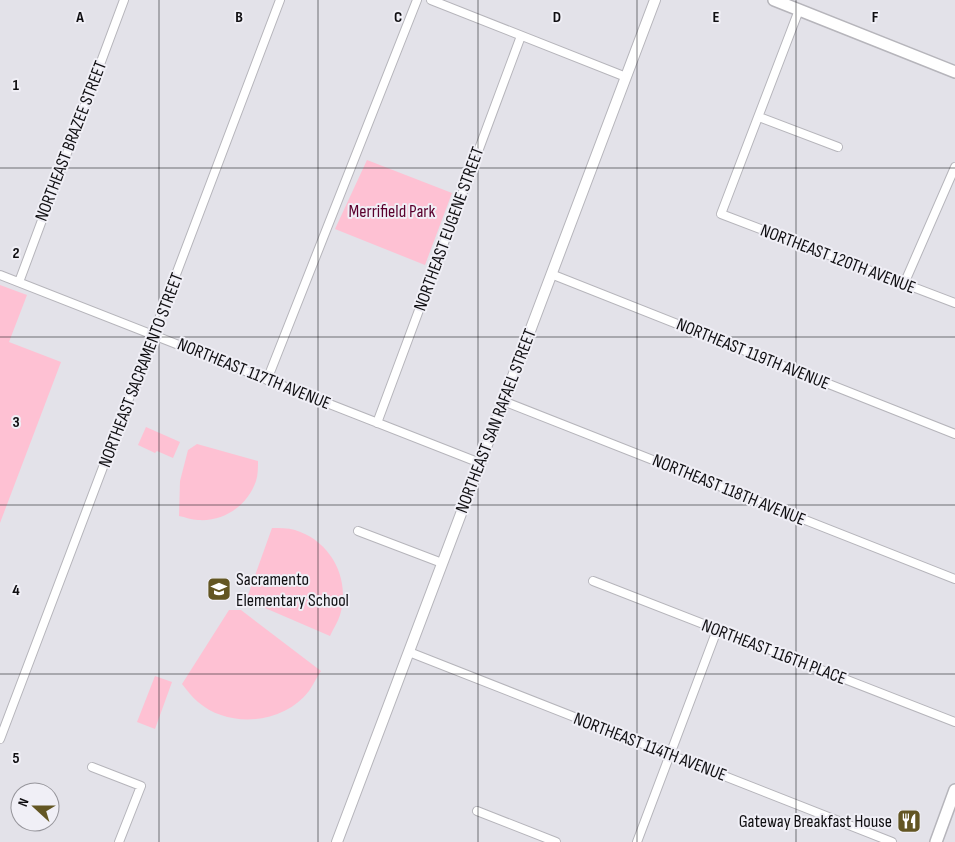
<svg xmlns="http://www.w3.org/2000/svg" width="955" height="842" viewBox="0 0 955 842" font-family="'Sofia Sans Condensed',sans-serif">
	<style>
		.green { fill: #fec1d3 }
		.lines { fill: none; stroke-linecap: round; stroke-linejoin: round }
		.street-casing { stroke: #b6b5bb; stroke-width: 10 }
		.secondary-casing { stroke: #b6b5bb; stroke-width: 12 }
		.primary-casing { stroke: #b6b5bb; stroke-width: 14 }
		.street { stroke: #fff; stroke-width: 8 }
		.secondary { stroke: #fff; stroke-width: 10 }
		.primary { stroke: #fff; stroke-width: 11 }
		.grid { fill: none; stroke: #100f12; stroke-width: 1; stroke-opacity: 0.55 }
		.labels { text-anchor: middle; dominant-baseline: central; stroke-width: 4; stroke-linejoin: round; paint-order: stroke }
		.street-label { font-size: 18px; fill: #100f12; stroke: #f0eff6 }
		.park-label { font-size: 18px; fill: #5a002d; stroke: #f0eff6 }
		.poi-label { font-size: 18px; fill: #100f12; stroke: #f0eff6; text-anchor: start }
		.grid-label { font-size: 16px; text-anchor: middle; font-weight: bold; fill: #100f12; stroke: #f0eff6; stroke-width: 4; stroke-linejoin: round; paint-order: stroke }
	</style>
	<rect width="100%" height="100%" fill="#e3e2e9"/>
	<!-- green -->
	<path class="green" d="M367,160l85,33 -27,72 -90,-36z
		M0,285l27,10 -18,47 52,20 -61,161z
		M146,427l34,15 -7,16 -16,-7 -2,2 -17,-8z
		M197,444l61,17c0,6 0,14 -2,20 -8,24 -32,41 -58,39 -6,0 -13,-3 -19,-4l1,-35 8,-31z
		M272,528c7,0 16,0 23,2 36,11 56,49 45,85 -2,7 -7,14 -10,21l-79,-34 -3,-7z
		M229,610h12l80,61c-4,6 -8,14 -12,20 -25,33 -80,38 -111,11 -6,-5 -11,-12 -16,-18z
		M155,676l17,6 -17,47 -18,-7z"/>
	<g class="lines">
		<!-- street casing -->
		<g class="street-casing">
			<path id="street" d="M431,0l195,77
				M799,10l-78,204 234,89
				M759,117l79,30
				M551,274l404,160
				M0,275l480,188
				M19,282l105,-282
				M904,284l51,-117
				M267,380l150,-380
				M503,401l452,178
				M377,423l144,-387
				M358,531l84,32
				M593,581l362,141
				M409,652l483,190
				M0,739l280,-739
				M92,767l49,19 -22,56
				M477,811l79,31
				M637,842l80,-212"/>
		</g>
		<!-- secondary casing -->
		<g class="secondary-casing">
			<path id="secondary" d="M337,842l318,-842"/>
		</g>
		<!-- primary casing -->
		<g class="primary-casing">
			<path id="primary" d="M774,0l181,72
				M936,842l19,-52"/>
		</g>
		<!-- street -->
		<use href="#street" class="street"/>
		<!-- secondary -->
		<use href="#secondary" class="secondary"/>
		<!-- primary -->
		<use href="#primary" class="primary"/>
	</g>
	<!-- grid -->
	<path class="grid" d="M159,0v842M318,0v842M478,0v842M637,0v842M796,0v842M0,168h955M0,337h955M0,505h955M0,674h955"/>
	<!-- icons -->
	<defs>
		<g id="school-square" transform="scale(1.25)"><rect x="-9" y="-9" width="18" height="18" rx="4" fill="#635623" stroke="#f0eff6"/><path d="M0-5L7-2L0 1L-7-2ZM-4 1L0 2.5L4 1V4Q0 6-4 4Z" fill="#fff"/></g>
		<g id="restaurant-square" transform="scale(1.25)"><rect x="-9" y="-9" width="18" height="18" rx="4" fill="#635623" stroke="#f0eff6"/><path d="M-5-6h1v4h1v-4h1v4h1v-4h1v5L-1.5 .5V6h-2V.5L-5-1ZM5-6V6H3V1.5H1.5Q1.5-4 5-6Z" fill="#fff"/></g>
	</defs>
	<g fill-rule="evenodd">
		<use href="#school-square" x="219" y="589"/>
		<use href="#restaurant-square" x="909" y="821"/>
	</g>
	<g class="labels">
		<!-- street labels -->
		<g class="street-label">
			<text transform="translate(71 141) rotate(-69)">NORTHEAST BRAZEE STREET</text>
			<text transform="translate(449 229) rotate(-70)">NORTHEAST EUGENE STREET</text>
			<text transform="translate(838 259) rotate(21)">NORTHEAST 120TH AVENUE</text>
			<text transform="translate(753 354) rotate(22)">NORTHEAST 119TH AVENUE</text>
			<text transform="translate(141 370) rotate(-69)">NORTHEAST SACRAMENTO STREET</text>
			<text transform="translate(254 374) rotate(22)">NORTHEAST 117TH AVENUE</text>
			<text transform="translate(496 421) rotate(-69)">NORTHEAST SAN RAFAEL STREET</text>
			<text transform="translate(729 490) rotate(22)">NORTHEAST 118TH AVENUE</text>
			<text transform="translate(774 652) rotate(21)">NORTHEAST 116TH PLACE</text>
			<text transform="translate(650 747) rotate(21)">NORTHEAST 114TH AVENUE</text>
		</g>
		<!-- park labels -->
		<g class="park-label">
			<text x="392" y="211">Merrifield Park</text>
		</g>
		<!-- poi labels -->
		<g class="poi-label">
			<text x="236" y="579">Sacramento<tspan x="236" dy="21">Elementary School</tspan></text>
			<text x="892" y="821" text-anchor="end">Gateway Breakfast House</text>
		</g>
	</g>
	<g class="grid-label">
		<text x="80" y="22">A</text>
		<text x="239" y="22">B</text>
		<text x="398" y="22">C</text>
		<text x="557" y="22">D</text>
		<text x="716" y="22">E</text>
		<text x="875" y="22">F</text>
		<text x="16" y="90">1</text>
		<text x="16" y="258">2</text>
		<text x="16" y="427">3</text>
		<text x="16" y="595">4</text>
		<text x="16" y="763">5</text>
	</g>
	<!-- north arrow -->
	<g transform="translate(35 807) rotate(291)"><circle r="24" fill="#f0eff6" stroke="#96959b"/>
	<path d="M0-4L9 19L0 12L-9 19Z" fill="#635623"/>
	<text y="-8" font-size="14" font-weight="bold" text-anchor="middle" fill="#100f12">N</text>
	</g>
</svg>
